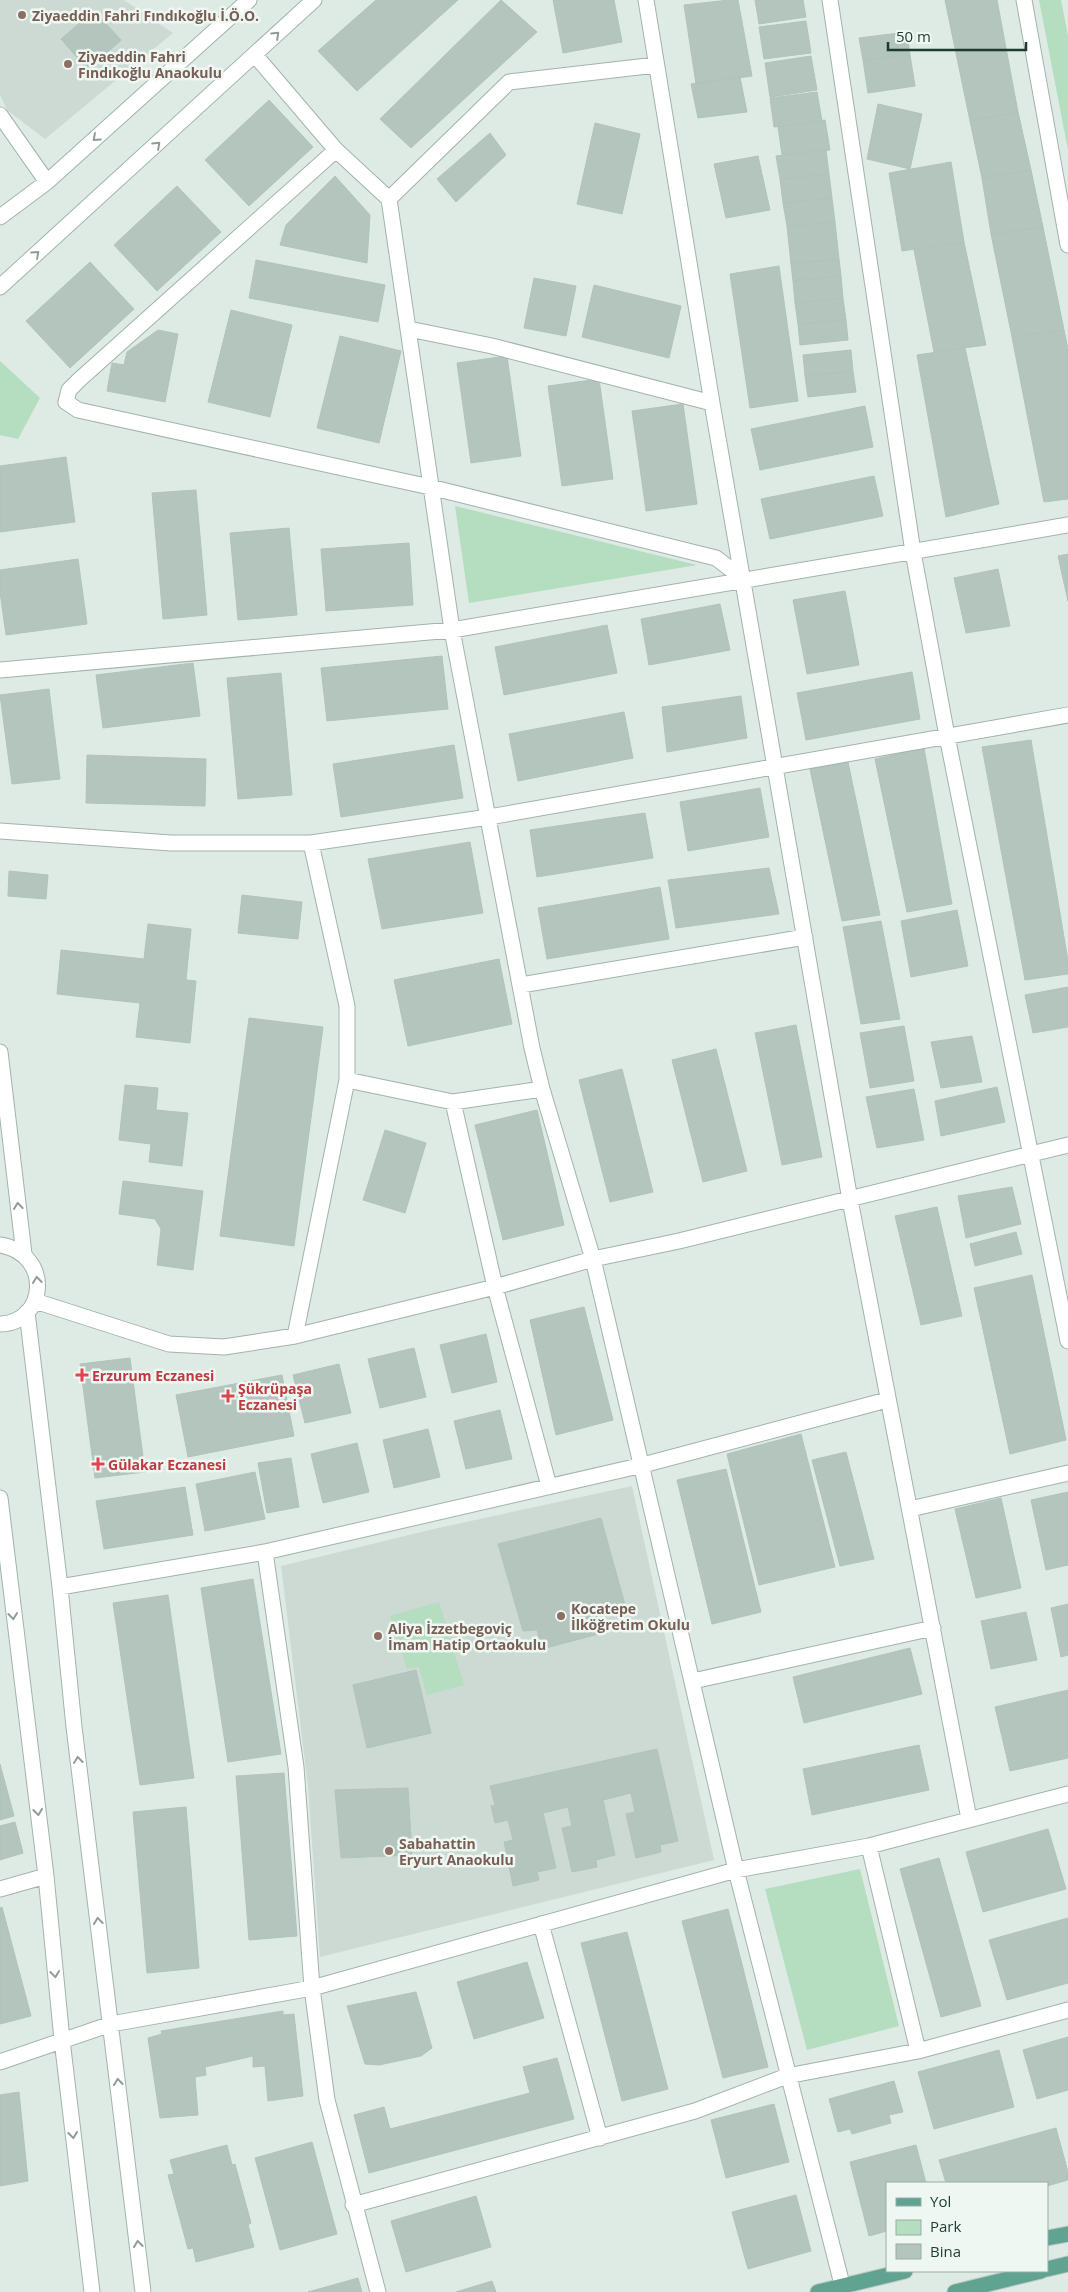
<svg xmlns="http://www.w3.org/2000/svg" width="1068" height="2292" viewBox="0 0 1068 2292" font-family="'Open Sans',sans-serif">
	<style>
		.built { fill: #ccdad3 }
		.green { fill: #b5ddbf }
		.building { fill: #b3c5bd; stroke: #b0c4bb }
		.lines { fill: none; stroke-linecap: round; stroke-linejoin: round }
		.minor-casing { stroke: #a1b3ac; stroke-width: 17 }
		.major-casing { stroke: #c0c8c6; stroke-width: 17 }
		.minor { stroke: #fff; stroke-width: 15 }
		.major { stroke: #5fa390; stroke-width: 15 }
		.oneway { stroke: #8e9d98 }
		.education-dot { fill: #8d6e63; stroke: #eef7f2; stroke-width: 2 }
		.health-dot { fill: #e0444e; stroke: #eef7f2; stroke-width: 2 }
		.labels { text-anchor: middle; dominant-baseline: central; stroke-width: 5; stroke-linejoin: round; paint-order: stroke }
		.education-label { font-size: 14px; font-weight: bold; fill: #785e54; stroke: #eef7f2; text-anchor: start }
		.health-label { font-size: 14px; font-weight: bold; fill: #be3a42; stroke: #eef7f2; text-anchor: start }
	</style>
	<rect width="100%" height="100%" fill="#deebe5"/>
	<!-- built -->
	<path class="built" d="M0,0h124l49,33 -128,106 -38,-29 -7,-15z
		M632,1486l82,374 -394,97 -12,-171 -27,-220 157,-38z"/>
	<!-- green -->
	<path class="green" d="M1039,0h22l7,36v114z
		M0,361l40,37 -22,41 -18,-4z
		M455,506l242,59 -228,38z
		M439,1602l25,83 -37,10 -8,-28 -12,2 -17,-53z
		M860,1869l39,157 -92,24 -42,-161z"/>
	<!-- building -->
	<path class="building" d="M376,0h82l-101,91 -39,-40z
		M501,0l36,32 -126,116 -31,-29z
		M553,0h61l8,42 -59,11z
		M729,0h9l14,76 -56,8 -12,-79z
		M755,0h48l3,17 -47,7z
		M945,0h52l21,112 -48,9z
		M94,11l27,29 -33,30 -27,-31z
		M806,21l5,32 -47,6 -5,-32z
		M907,32l3,23 -47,5 -4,-22z
		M910,55l5,31 -47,7 -5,-33z
		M811,56l6,34 -47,7 -5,-34z
		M740,77l7,35 -49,6 -7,-34z
		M817,92l5,29 -48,6 -4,-29z
		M269,100l44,47 -64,59 -44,-46z
		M878,104l44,10 -12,55 -43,-10z
		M1018,112l13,58 -49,8 -12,-57z
		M825,120l5,30 -48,5 -4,-28z
		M595,123l45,11 -18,80 -45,-10z
		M490,133l16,22 -50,47 -19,-23z
		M826,150l3,24 -49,5 -4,-23z
		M758,156l12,54 -44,8 -12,-54z
		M951,162l13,80 -62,9 -13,-78z
		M1031,170l12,57 -52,7 -9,-56z
		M829,174l3,24 -49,5 -3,-24z
		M335,176l35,39 -3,48 -87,-18 6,-20z
		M177,186l44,46 -64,59 -43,-46z
		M832,198l3,24 -48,4 -4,-23z
		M835,222l4,37 -48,5 -4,-38z
		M1043,227l21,103 -52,7 -21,-103z
		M964,242l22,103 -52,7 -20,-102z
		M839,259l2,17 -48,5 -2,-17z
		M256,260l129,25 -7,37 -129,-24z
		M90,262l44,47 -64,59 -44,-47z
		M779,266l19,135 -48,7 -20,-134z
		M841,276l2,22 -48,5 -2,-22z
		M534,278l42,8 -10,50 -42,-8z
		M594,285l87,21 -12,52 -87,-21z
		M843,298l3,22 -48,4 -3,-21z
		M231,310l61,15 -22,92 -62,-15z
		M846,320l2,20 -48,5 -2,-21z
		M158,330l20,4 -13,68 -58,-11 5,-28 12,2 3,-13z
		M1064,330l4,19v150l-24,3 -32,-165z
		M340,336l61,15 -22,92 -62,-15z
		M965,348l34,156 -53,13 -29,-162z
		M851,350l2,21 -48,5 -2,-21z
		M507,356l14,100 -50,7 -14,-100z
		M853,371l3,21 -48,5 -3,-21z
		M599,379l14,100 -51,7 -14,-100z
		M683,404l14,100 -51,7 -14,-100z
		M865,406l8,41 -113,23 -9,-41z
		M66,457l9,65 -75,10v-66z
		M874,476l9,40 -113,23 -9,-40z
		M196,490l11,125 -44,4 -11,-126z
		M289,528l8,87 -59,5 -8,-87z
		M409,543l4,62 -87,6 -5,-62z
		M1068,554v47l-10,-45z
		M78,559l9,65 -81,11 -6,-43v-22z
		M998,569l12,57 -44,7 -12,-55z
		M845,591l14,74 -52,9 -14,-74z
		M720,604l10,46 -81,15 -8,-46z
		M607,625l10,48 -113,22 -9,-48z
		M442,656l6,53 -121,12 -6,-53z
		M193,663l7,53 -97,12 -7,-53z
		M912,672l8,47 -114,21 -9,-47z
		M281,673l11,122 -54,4 -11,-121z
		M49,689l11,90 -48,5 -12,-89z
		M741,696l6,42 -80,14 -5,-45z
		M624,712l9,46 -115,23 -9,-47z
		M1031,740l37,221v13l-43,6 -43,-233z
		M454,745l9,53 -122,19 -8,-53z
		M924,748l28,156 -45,8 -32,-153z
		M87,755l119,4 -1,47 -119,-3z
		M848,762l32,153 -38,6 -32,-152z
		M760,788l9,49 -81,14 -8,-49z
		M645,813l8,45 -116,19 -7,-47z
		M470,842l13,71 -101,16 -14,-70z
		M769,868l10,46 -103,14 -8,-48z
		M9,871l39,4 -2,24 -38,-3z
		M660,887l9,52 -122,20 -9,-51z
		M242,895l60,7 -4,37 -60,-6z
		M957,910l11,56 -57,11 -10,-56z
		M881,921l19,98 -39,5 -18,-97z
		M148,924l43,5 -5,51 10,1 -6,62 -54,-6 4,-34 -83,-9 4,-44 83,9z
		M499,959l13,65 -104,22 -14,-66z
		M1068,987v40l-35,6 -8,-38z
		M249,1018l74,9 -29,219 -74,-10z
		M796,1025l26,132 -40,8 -27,-132z
		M904,1026l10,55 -44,7 -10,-55z
		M972,1036l10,46 -41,6 -10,-46z
		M716,1049l31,122 -44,11 -31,-122z
		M622,1069l31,123 -43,10 -31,-122z
		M125,1085l33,3 -2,22 32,3 -6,53 -33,-4 2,-18 -32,-4z
		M997,1087l8,35 -64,14 -6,-35z
		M914,1089l10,51 -47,8 -11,-51z
		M537,1110l27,115 -61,15 -28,-115z
		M385,1130l41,13 -21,70 -42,-13z
		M123,1181l80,10 -10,79 -36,-5 4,-36 -6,-10 -36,-5z
		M1012,1187l9,37 -55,14 -8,-42z
		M937,1207l25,109 -41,9 -26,-109z
		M1016,1232l6,22 -47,12 -5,-22z
		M1032,1275l34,165 -56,14 -36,-166z
		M584,1307l29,113 -57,15 -26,-115z
		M486,1334l11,48 -45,11 -12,-48z
		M414,1348l12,49 -46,11 -12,-49z
		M130,1358l15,114 -50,6 -15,-114z
		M339,1364l12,49 -46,10 -12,-48z
		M282,1375l12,61 -106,21 -12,-62z
		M500,1410l12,49 -46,10 -12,-48z
		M428,1429l12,48 -46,11 -11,-48z
		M801,1434l34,133 -76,18 -32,-131z
		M357,1443l12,49 -46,11 -12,-49z
		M846,1452l28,107 -34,7 -28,-106z
		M291,1458l8,49 -32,6 -9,-50z
		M726,1469l35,143 -49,12 -35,-144z
		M255,1472l10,47 -60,12 -9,-47z
		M185,1487l8,48 -89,14 -8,-48z
		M1068,1492v73l-22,5 -15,-70z
		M1001,1498l20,90 -45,10 -21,-89z
		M601,1518l24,87 -24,6 5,21 -64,17 -5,-19 -14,1 -25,-87z
		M253,1579l28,175 -53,8 -27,-174z
		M168,1595l26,183 -54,7 -27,-182z
		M1068,1604v51l-7,2 -10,-49z
		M1026,1612l11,48 -46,9 -10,-48z
		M910,1648l12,46 -118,29 -11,-46z
		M416,1670l15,63 -64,15 -14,-63z
		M1068,1690v68l-58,13 -15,-64z
		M919,1745l10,45 -117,25 -9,-46z
		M657,1749l21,92 -18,4 1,7 -25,6 -10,-44 9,-2 -4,-19 -28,7 12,55 -19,5 1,7 -25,5 -10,-44 10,-2 -4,-19 -25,6 13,55 -19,4 2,8 -26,6 -9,-44 9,-2 -5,-20 -13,3 -4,-17 4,-1 -5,-19z
		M0,1764l14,52 -14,4z
		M284,1773l13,163 -48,4 -13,-164z
		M408,1788l4,67 -71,3 -6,-68z
		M186,1807l13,161 -52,5 -14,-161z
		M15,1822l8,31 -23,7v-34z
		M1048,1829l18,60 -83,23 -17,-60z
		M939,1858l42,148 -40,11 -41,-148z
		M2,1907l29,109 -31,8v-116z
		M728,1909l40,158 -45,11 -41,-157z
		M1068,1918v65l-61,17 -18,-60z
		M627,1932l41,157 -46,12 -41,-158z
		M527,1962l17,56 -70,21 -17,-57z
		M416,1992l16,56 -11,8 -42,9 -14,-1 -18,-58z
		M283,2011v4l11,-1 9,82 -35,5 -3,-35 -12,1v-11l-48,11 1,8 -11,2 3,38 -38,3 -12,-80 14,-4 -1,-3z
		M1068,2037v53l-31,9 -14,-49z
		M999,2050l15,57 -80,22 -16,-57z
		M557,2058l17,61 -205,54 -15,-58 30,-8 6,22 140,-36 -7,-26z
		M894,2081l9,31 -14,3 2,8 -39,11 -2,-5 -12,3 -9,-33z
		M19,2092l9,89 -28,5v-91z
		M774,2104l15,58 -63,16 -15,-58z
		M1056,2128l12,44v8l-21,6v-3h-101l-7,-23z
		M312,2142l25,92 -57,16 -25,-92z
		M227,2145l5,20 3,-1 16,59 -3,2 6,22 -58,15 -3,-14 -5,1 -20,-74 6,-1 -4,-14z
		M916,2145l10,38h-39v48l-18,5 -19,-74z
		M796,2195l15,56 -63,18 -16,-57z
		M476,2196l15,51 -85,25 -15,-51z
		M358,2278l4,14h-54z
		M492,2281l4,11h-40z"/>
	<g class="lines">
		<!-- minor casing -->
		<g class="minor-casing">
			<path id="minor" d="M646,0l66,403 138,797 119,619
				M830,0l83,552 34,184 121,605
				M1024,0l44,245
				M255,55l81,95 53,49 63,431 80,418 10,41 51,170 143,611 108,422
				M0,115l47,67
				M336,150l-257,230 -10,10 -3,12 12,8 352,77 286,71 29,22
				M389,199l120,-117 147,-17
				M0,217l47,-35 202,-182
				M0,287l314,-287
				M409,329l83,17 220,57
				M0,670l452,-40 616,-105
				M0,831l171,12h140l178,-26 579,-102
				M521,985l284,-48
				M0,1052l24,202
				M347,1080l106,22 42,185 54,199
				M453,1102l89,-13
				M0,1245c53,9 47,78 0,79
				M35,1301l134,43 55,3 71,-11 200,-49 98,-28 86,-18 389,-96
				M27,1312l33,275 14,140 69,565
				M295,1336l52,-256v-74l-36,-163
				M0,1498l46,378 16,164 30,252
				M910,1509l158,-36
				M265,1552l31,215 16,221 15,112 51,192
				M60,1587l205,-35 378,-87 244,-65
				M693,1681l240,-53
				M869,1846l49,205
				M0,1889l46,-13
				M541,1924l59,214
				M0,2062l111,-38 201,-36 424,-118 133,-24 199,-52
				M353,2205l342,-94 92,-35 131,-25 150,-41"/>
		</g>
		<!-- major casing -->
		<g class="major-casing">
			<path id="major" d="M1047,2238l21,-4
				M1047,2269l21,-5
				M818,2292l87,-21
				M955,2292l86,-21"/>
		</g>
		<!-- minor -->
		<use href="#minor" class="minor"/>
		<!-- major -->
		<use href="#major" class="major"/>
	</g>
	<!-- one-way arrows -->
	<defs><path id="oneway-chevron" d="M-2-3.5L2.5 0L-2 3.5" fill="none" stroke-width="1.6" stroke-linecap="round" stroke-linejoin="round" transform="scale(1.25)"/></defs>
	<g class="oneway">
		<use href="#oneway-chevron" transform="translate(276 35) rotate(-43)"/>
		<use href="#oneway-chevron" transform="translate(96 138) rotate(138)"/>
		<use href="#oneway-chevron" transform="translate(157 145) rotate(-43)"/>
		<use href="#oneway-chevron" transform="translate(36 254) rotate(-42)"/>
		<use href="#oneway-chevron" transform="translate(18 1206) rotate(-97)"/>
		<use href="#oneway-chevron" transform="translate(37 1280) rotate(-97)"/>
		<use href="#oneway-chevron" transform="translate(13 1616) rotate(83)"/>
		<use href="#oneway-chevron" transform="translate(78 1760) rotate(-97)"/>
		<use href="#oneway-chevron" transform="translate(38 1812) rotate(83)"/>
		<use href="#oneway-chevron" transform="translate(98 1921) rotate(-97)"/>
		<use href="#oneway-chevron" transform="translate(55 1974) rotate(84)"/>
		<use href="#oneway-chevron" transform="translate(118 2082) rotate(-97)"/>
		<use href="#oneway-chevron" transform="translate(73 2135) rotate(83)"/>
		<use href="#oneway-chevron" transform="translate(138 2244) rotate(-97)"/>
	</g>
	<!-- markers -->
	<g class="education-dot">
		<circle cx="22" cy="15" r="5"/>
		<circle cx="68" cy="64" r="5"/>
		<circle cx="561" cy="1616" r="5"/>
		<circle cx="378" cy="1636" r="5"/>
		<circle cx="389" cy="1851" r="5"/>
	</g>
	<g class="health-dot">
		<path d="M79.5 1367.5h5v5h5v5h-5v5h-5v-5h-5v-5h5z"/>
		<path d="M225.5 1388.5h5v5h5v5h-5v5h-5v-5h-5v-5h5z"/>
		<path d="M95.5 1456.5h5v5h5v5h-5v5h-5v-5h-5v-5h5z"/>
	</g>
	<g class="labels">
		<!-- education labels -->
		<g class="education-label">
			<text x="32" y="15">Ziyaeddin Fahri Fındıkoğlu İ.Ö.O.</text>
			<text x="78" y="56">Ziyaeddin Fahri<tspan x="78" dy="16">Fındıkoğlu Anaokulu</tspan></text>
			<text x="571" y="1608">Kocatepe<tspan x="571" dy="16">İlköğretim Okulu</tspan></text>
			<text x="388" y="1628">Aliya İzzetbegoviç<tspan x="388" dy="16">İmam Hatip Ortaokulu</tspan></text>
			<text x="399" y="1843">Sabahattin<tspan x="399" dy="16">Eryurt Anaokulu</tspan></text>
		</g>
		<!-- health labels -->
		<g class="health-label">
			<text x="92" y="1375">Erzurum Eczanesi</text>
			<text x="238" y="1388">Şükrüpaşa<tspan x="238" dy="16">Eczanesi</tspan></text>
			<text x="108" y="1464">Gülakar Eczanesi</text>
		</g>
	</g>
	<!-- legend -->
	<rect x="886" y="2182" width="162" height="90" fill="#eef7f2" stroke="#9baca5"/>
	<rect x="896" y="2198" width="25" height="8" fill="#5fa390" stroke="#9baca5"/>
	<text x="930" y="2207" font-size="15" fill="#1e3b32">Yol</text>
	<rect x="896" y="2220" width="25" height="15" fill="#b5ddbf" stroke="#9baca5"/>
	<text x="930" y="2232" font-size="15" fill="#1e3b32">Park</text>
	<rect x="896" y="2244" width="25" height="15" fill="#b3c5bd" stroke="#9baca5"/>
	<text x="930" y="2257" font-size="15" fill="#1e3b32">Bina</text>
	<!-- scale -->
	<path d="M888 42v8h138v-8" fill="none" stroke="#1e3b32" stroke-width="2.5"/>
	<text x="896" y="42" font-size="15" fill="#1e3b32" stroke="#eef7f2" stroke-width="4" paint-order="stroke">50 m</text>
</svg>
